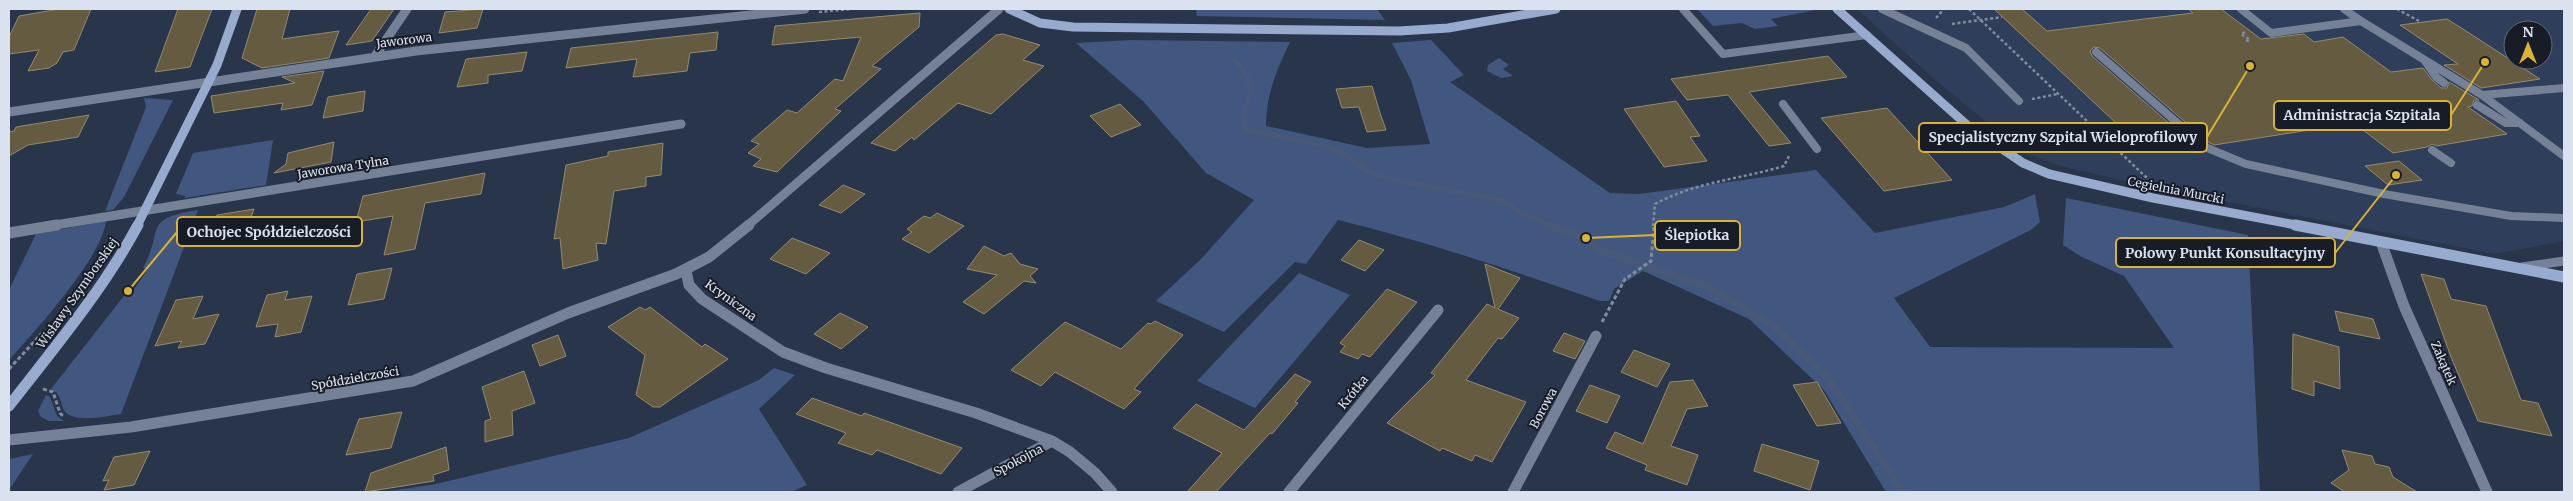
<svg xmlns="http://www.w3.org/2000/svg" width="2573" height="501" viewBox="0 0 2573 501" font-family="Merriweather,serif">
	<style>
		.built { fill: #2f3e5a; fill-rule: evenodd }
		.green { fill: #41577f }
		.lines { fill: none; stroke-linecap: round; stroke-linejoin: round }
		.stream-far1 { stroke: #475878; stroke-width: 6 }
		.stream { stroke: #475878; stroke-width: 8 }
		.building { fill: #645b40; stroke: #948b6e }
		.path-far1 { stroke: #828c9e; stroke-width: 2.5; stroke-dasharray: 3 2.5; stroke-linecap: butt }
		.path { stroke: #828c9e; stroke-width: 3; stroke-dasharray: 4 2.5; stroke-linecap: butt }
		.lane-far1 { stroke: #748196; stroke-width: 8 }
		.lane { stroke: #748196; stroke-width: 9 }
		.street-far1 { stroke: #748196; stroke-width: 9 }
		.street { stroke: #748196; stroke-width: 11 }
		.secondary-far1 { stroke: #98abce; stroke-width: 9 }
		.secondary { stroke: #98abce; stroke-width: 11 }
		.labels { text-anchor: middle; dominant-baseline: central; stroke-width: 4; stroke-linejoin: round; paint-order: stroke }
		.street-label { font-size: 12px; fill: #dae2f0; stroke: #171c26 }
		.leader { fill: none; stroke: #d9b334; stroke-width: 2 }
		.callout-dot { fill: #d9b334; stroke: #171c26; stroke-width: 2 }
		.callout { fill: #171c26; stroke: #d9b334; stroke-width: 2 }
		.callout-label { font-size: 14px; text-anchor: middle; font-weight: bold; fill: #dae2f0 }
	</style>
	<rect width="100%" height="100%" fill="#29354b"/>
	<!-- built -->
	<path class="built" d="M1857,9h707v232l-69,13 -358,-70 -76,-18 -39,-14 -90,-75zM2513,30h30v30h-30z"/>
	<!-- green -->
	<path class="green" d="M1196,9h181l8,11 -188,-4z
		M1697,9h124l-50,10 7,7 -23,3 -13,-6 -29,3z
		M1132,40l158,2c-13,27 -24,53 -24,84l101,22 63,-4 -19,-64 -19,-37 39,-3 33,35 -14,7 160,111 29,1 177,-24 59,63 129,-26 31,-13 5,28 -9,8 -137,68 36,49 244,1 -50,-72 -44,-20 -17,-11 3,-47 182,37 12,257h-374l-62,-102 -75,-71 -106,-48 -29,18 -5,12h-9c-86,-30 -172,-59 -262,-81l-32,44 -11,-2 -71,70 -68,-31 46,-43 52,-58 -48,-27 -62,-71 -68,-59z
		M1499,58l10,7 -6,4 10,7 -12,2 -14,-7 1,-6z
		M144,98l29,2 -49,97 -11,13 -8,1 41,-104z
		M273,140l-7,45 -81,13v-2l-9,-2 17,-41z
		M198,210l-77,204c-14,2 -52,11 -58,-6 -3,-8 -3,-15 -12,-19l76,-97 6,-1 15,-22 -5,-1c22,-39 -2,-49 55,-58z
		M106,221c-4,37 -71,110 -97,139v-70l27,-56z
		M1299,273l51,22 -95,113 -58,-27z
		M774,368l21,7 -36,34 48,76 -16,7h-408l53,-8 193,-46 130,-58z
		M46,395l4,2 7,19 7,5h-15l-8,-4 -3,-6z
		M33,454l-24,36v-31z"/>
	<g class="lines">
		<!-- stream-far1 -->
		<path class="stream-far1" d="M1235,60c34,38 0,40 11,70l75,15 20,7 26,19 23,8 111,21 20,13 30,13"/>
		<!-- stream -->
		<path class="stream" d="M1548,225l38,13 14,12 108,37 66,39 54,52 75,114"/>
	</g>
	<!-- building -->
	<path class="building" d="M59,9h32l-17,41 -11,2 -6,11 -8,5 -21,3 11,-21 -30,4v-17l10,-21z
		M178,9h34l-22,58 -35,5z
		M257,9h33l-8,30 57,-8 -10,27 -67,10 -20,-10z
		M371,9h23l-22,32 -26,4z
		M483,9l-6,19 -38,5 6,-21z
		M1994,9h28l25,22 146,-18 -5,-4h33l40,30 43,-5 10,8 29,-5 48,35 32,-4 9,12 9,8h6l2,-6 30,18h-5l-2,6 -4,1 39,27 -71,12 -4,-2 -5,3 -34,6 -39,-30 -140,22 -6,-3 -108,-94 -6,-1 -4,4 2,5 102,89 -47,7z
		M920,13l-1,14 -47,39 9,3 -46,40 6,2 -64,61 -24,-6 8,-7 -13,-6 11,-9 -8,-3 36,-31 10,3 38,-34 8,2 18,-44 -89,8 3,-19z
		M2447,19l19,12 74,48 -59,9 -37,-23 14,-1 -58,-39z
		M718,32l-2,18 -26,3 -3,18 -54,6 4,-18 -71,9 5,-20z
		M1003,34l37,11 -17,15 21,6 -53,48 -33,-11 -44,37 -2,-3 -17,14 -24,-8 125,-108z
		M527,52l-5,19 -34,4v8l-31,4 9,-28z
		M1828,56l19,21 -98,15 42,51 -22,3 -41,-51 -41,5 -16,-21z
		M324,71l-12,34 -31,5 2,-7 -69,10 -3,-17 84,-13 -13,-6z
		M1372,86l8,27 6,17 -19,2 -8,-25 -17,1 -6,-19z
		M365,91l-2,20 -40,7 5,-21z
		M1676,101l24,35 -10,1 17,24 -43,6 -40,-58z
		M1120,104l21,21 -30,12 -21,-21z
		M1887,108l65,72 -68,11 -63,-73z
		M89,115l-11,22 -50,8 -19,11v-24l5,-1 2,-4z
		M334,142l-3,20 -57,11 12,-9 2,-11z
		M663,143l-2,32 -15,2v9l-32,5 -8,53 -10,-1 2,17 -35,9 -3,-31 -6,1 12,-74 42,-9v-4z
		M2399,161l23,19 -34,5 -23,-19z
		M485,173l-4,21 -56,9 -10,46 -31,6 9,-39 -37,6 7,-26z
		M843,185l22,9 -24,19 -22,-8z
		M254,209l-8,22 -38,7 9,-23z
		M937,213l27,13 -35,27 -27,-14 10,-7 -5,-3 17,-13 6,2z
		M792,238l38,15 -24,21 -36,-15z
		M1359,240l25,10 -19,21 -24,-11z
		M984,246l20,10 7,-3 9,11 18,5 -8,7 6,7 -12,-2 -40,33 -21,-12 34,-27 -30,-6z
		M1485,264l35,14 -22,31 21,9 -17,21 -4,-1 -32,42 60,22 -34,60 -17,-7 -3,6 -30,-13 -2,3 -53,-28 48,-48 -4,-2 56,-69 8,4z
		M392,268l-8,31 -36,6 9,-31z
		M2421,274l23,5 7,20 35,7 35,94 17,3 14,33 -74,-15 -27,-64z
		M1387,289l30,13 -47,55 -8,-3 -4,5 -18,-7 5,-6 -5,-3z
		M288,291l-3,9 27,-4 -11,36 -26,5 3,-13 -22,3 11,-32z
		M203,296l-10,23 26,-5 -14,30 -27,4 4,-7 -27,5 21,-46z
		M640,307l5,3 5,-3 52,40 3,-3 23,15 -68,48h-7l-17,-12 9,-40 -37,-28z
		M2335,311l38,8 7,20 -40,-8z
		M840,313l28,14 -27,22 -27,-15z
		M1155,321l28,14 -49,54 7,3 -17,17 -69,-37 -14,14 -30,-16 54,-48 56,27 27,-26 3,1z
		M1564,333l21,8 -10,18 -22,-8z
		M2293,334l46,13 1,42 -26,-8v15l-22,-7z
		M558,335l8,21 -26,10 -8,-21z
		M1634,350l36,14 -13,23 -36,-15z
		M524,371l11,32 -23,8 1,24 -28,7v-21l6,-2 -9,-32z
		M1295,374l16,8 -16,20 3,1 -26,31 -2,-1 -54,59h-29l35,-39 -49,-25 23,-24 48,26z
		M1693,380l15,26 -21,3 -16,37 27,9 -11,30 -42,-15 2,-5 -41,-17 9,-16 28,12 27,-62z
		M1817,382l24,41 -24,3 -24,-41z
		M1590,385l30,11 -13,27 -31,-12z
		M812,398l50,18 2,-3 98,35 -21,26 -64,-24 -5,5 -34,-12 8,-10 -50,-19z
		M402,412l-11,36 -45,7 13,-36z
		M1762,444l57,17 -9,29 -56,-19z
		M446,447l3,23 -16,5 1,6 -69,11 6,-19z
		M2342,450l30,6 3,8 14,3 4,10 24,15h-72l-14,-9 18,-13z
		M150,451l-16,34 -30,5 5,-10 -6,1 11,-24z"/>
	<g class="lines">
		<!-- path-far1 -->
		<path class="path-far1" d="M1969,9l179,170
			M2397,9l24,13
			M819,12l33,-3
			M1936,18l8,-9
			M1952,24l50,-7
			M2245,32l-4,2 9,6 -4,1
			M2032,99l26,-5
			M1653,226l2,-22c40,-22 86,-25 129,-38l6,-12"/>
		<!-- path -->
		<path class="path" d="M1602,322l23,-43 26,-18 3,-36
			M9,369l35,-38
			M43,389l10,3 7,21 4,4"/>
		<!-- lane-far1 -->
		<path class="lane-far1" d="M1683,9l40,45 144,-19
			M1882,9l84,39 53,53
			M2241,9l30,24 90,-12 -17,-12
			M2361,21l121,74 82,61
			M2096,52l109,95 41,17 138,30 127,22 53,2
			M2425,61l11,16 8,6
			M2482,95l82,-7
			M1783,104l34,45
			M2477,105l29,18h14
			M2432,150l19,13"/>
		<!-- lane -->
		<path class="lane" d="M2522,267l42,-6"/>
		<!-- street-far1 -->
		<path class="street-far1" d="M375,56l32,-47
			M9,112l407,-61 389,-42
			M49,226l632,-102
			M747,226l252,-217"/>
		<!-- street -->
		<path class="street" d="M9,233l48,-8
			M2381,242l23,64 83,186
			M686,271l3,14 13,14 81,53 43,16 150,45 76,28 18,11 25,21 17,19
			M9,440l122,-13 282,-46 155,-68 108,-39 33,-17 40,-32
			M958,492l94,-51
			M1289,492l149,-182
			M1513,492l83,-156"/>
		<!-- secondary-far1 -->
		<path class="secondary-far1" d="M1009,9l31,14 33,4 326,4 49,-3 108,-19
			M1837,9l130,116 56,38 26,11 104,24 148,28
			M137,226l80,-161 20,-56"/>
		<!-- secondary -->
		<path class="secondary" d="M2295,225l269,52
			M9,406c45,-58 94,-116 129,-181"/>
	</g>
	<g class="labels">
		<!-- street labels -->
		<g class="street-label">
			<text transform="translate(404 40) rotate(-7)">Jaworowa</text>
			<text transform="translate(343 167) rotate(-9)">Jaworowa Tylna</text>
			<text transform="translate(2176 190) rotate(11)">Cegielnia Murcki</text>
			<text transform="translate(77 293) rotate(-55)">Wisławy Szymborskiej</text>
			<text transform="translate(731 300) rotate(36)">Kryniczna</text>
			<text transform="translate(2444 363) rotate(66)">Zakątek</text>
			<text transform="translate(355 378) rotate(-10)">Spółdzielczości</text>
			<text transform="translate(1353 392) rotate(-51)">Krótka</text>
			<text transform="translate(1543 408) rotate(-62)">Borowa</text>
			<text transform="translate(1018 460) rotate(-28)">Spokojna</text>
		</g>
	</g>
	<!-- callouts -->
	<path class="leader" d="M2485 62L2451 115M2250 66L2207 137M128 291L177 232M1586 238L1655 235M2396 175L2335 253"/>
	<g class="callout-dot">
		<circle cx="2485" cy="62" r="5"/>
		<circle cx="2250" cy="66" r="5"/>
		<circle cx="128" cy="291" r="5"/>
		<circle cx="1586" cy="238" r="5"/>
		<circle cx="2396" cy="175" r="5"/>
	</g>
	<g class="callout">
		<rect x="2274" y="101" width="177" height="29" rx="5"/>
		<rect x="1919" y="123" width="288" height="29" rx="5"/>
		<rect x="177" y="217" width="185" height="29" rx="5"/>
		<rect x="1655" y="221" width="85" height="29" rx="5"/>
		<rect x="2116" y="238" width="219" height="29" rx="5"/>
	</g>
	<g class="callout-label">
		<text x="2362" y="120">Administracja Szpitala</text>
		<text x="2063" y="142">Specjalistyczny Szpital Wieloprofilowy</text>
		<text x="269" y="237">Ochojec Spółdzielczości</text>
		<text x="1697" y="240">Ślepiotka</text>
		<text x="2225" y="258">Polowy Punkt Konsultacyjny</text>
	</g>
	<!-- border -->
	<rect width="2573" height="501" fill="none" stroke="#dae2f0" stroke-width="20"/>
	<!-- north arrow -->
	<g transform="translate(2528 45)"><circle r="24" fill="#171c26" stroke="#656b77"/>
	<path d="M0-4L9 19L0 12L-9 19Z" fill="#d9b334"/>
	<text y="-8" font-size="14" font-weight="bold" text-anchor="middle" fill="#dae2f0">N</text>
	</g>
</svg>
